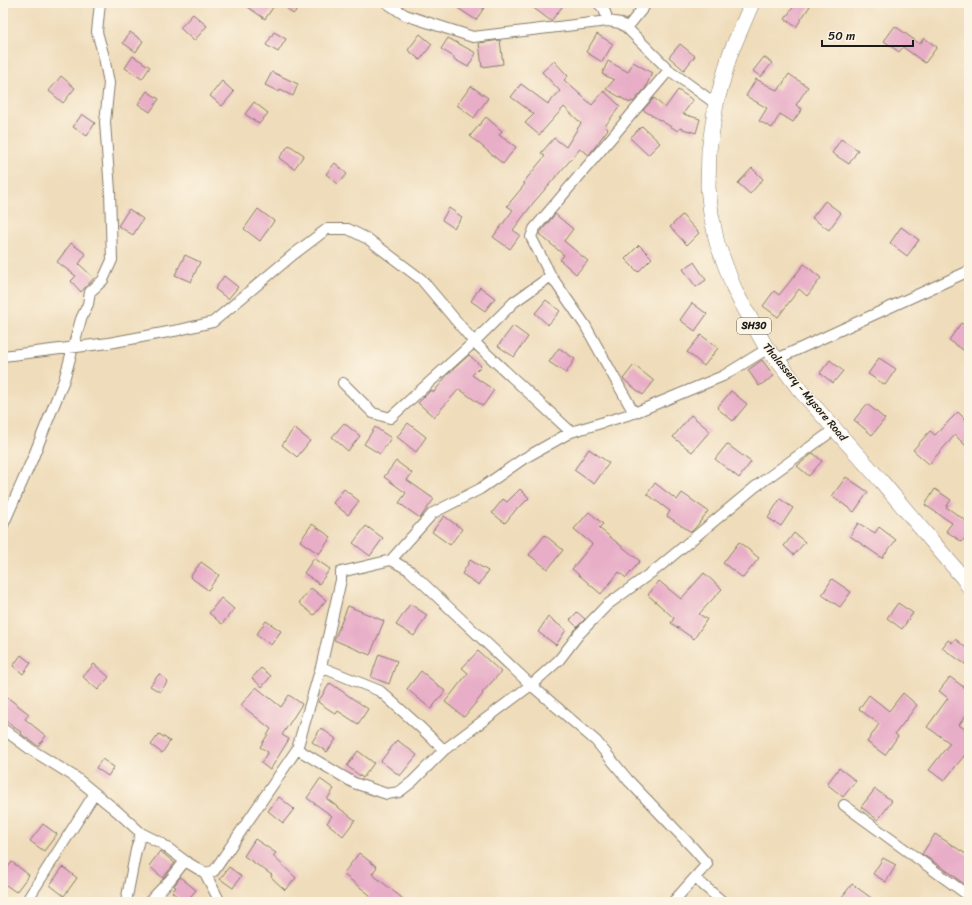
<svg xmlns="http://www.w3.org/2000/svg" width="972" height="905" viewBox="0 0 972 905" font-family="Sriracha,sans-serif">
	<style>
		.building { fill: #e8adc7 }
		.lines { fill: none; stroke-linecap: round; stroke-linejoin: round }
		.street-casing { stroke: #867c6b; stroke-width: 12 }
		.primary-casing { stroke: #867c6b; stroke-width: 16 }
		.street { stroke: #fff; stroke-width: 10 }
		.primary { stroke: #fff; stroke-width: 15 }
		.labels { text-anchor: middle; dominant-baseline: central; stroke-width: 3; stroke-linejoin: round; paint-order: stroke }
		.shield { fill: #fcf5e5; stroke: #5f5d58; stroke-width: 1 }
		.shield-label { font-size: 10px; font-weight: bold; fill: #1c1c1c }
		.street-label { font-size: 11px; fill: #1c1c1c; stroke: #fcf5e5 }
	</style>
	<rect width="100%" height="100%" fill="#fcf5e5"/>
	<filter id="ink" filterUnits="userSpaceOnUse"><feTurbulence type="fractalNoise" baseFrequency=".025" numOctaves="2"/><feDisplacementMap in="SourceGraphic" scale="8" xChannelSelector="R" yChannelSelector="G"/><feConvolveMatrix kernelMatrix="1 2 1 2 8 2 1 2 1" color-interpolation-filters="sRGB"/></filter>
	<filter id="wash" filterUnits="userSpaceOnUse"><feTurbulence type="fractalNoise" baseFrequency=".012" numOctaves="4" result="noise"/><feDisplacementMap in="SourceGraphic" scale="16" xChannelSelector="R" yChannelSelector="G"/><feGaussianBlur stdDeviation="0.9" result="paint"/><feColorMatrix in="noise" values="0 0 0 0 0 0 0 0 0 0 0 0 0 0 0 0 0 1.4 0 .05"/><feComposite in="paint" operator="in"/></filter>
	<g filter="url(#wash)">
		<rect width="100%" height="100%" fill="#efdcba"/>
		<g id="blocks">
			<!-- building -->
			<path class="building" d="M242,3h34l-11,16z
				M281,3h23l-11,11z
				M450,3h37l-11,17z
				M527,3h38l-14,18z
				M796,3h9l5,3 -14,21 -11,-8z
				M193,14l14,12 -13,15 -14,-13z
				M895,26l25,18 4,-6 13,9 -12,16 -22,-16 -4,5 -15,-11z
				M130,32l13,9 -7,11 -13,-9z
				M274,32l12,7 -8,13 -12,-7z
				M420,34l12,10 -12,16 -12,-10z
				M597,34l16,10 -11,18 -16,-10z
				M448,38l28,15 -8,14 -14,-8v-2l-13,-8z
				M500,40l3,24 -21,3 -3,-24z
				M680,44l15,12 -11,14 -15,-13z
				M133,56l17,11 -8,12 -17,-11z
				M764,57l8,6 -11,14 -8,-6z
				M554,61l14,15 -4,4 28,25 12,-14 16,15 -15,20 3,3 -19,26 -9,-6 -46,53 -21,28 7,5 -10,14 -17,-12 20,-27 -6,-4 18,-22 -2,-1 22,-27 -4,-3 13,-15 12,9 15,-24 -17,-16 -25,28 -14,-12 9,-9 -23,-17 10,-13 27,20 12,-13 -18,-19z
				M608,61l20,11 5,-10 19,11 -7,16 -12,13 -2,-1 -1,2 -24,-14 8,-9 -12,-6z
				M272,72l26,12 -5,12 -13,-6 -1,2 -14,-7z
				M789,74l19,13 -12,18 6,4 -9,13 -13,-8 -8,14 -13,-7 8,-13 -21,-12 10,-17 22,12z
				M61,76l14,12 -12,15 -14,-12z
				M222,81l12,11 -12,14 -12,-10z
				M471,86l17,12 -14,20 -17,-13z
				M678,90l15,10 -10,14 17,5 -4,14 -16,-5 -2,3 -35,-21 11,-12 11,10z
				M147,91l12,8 -9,13 -12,-8z
				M254,102l14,11 -9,11 -14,-10z
				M82,114l13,9 -8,13 -14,-9z
				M486,117l16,14 -3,4 17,12 -13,17 -33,-28z
				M642,126l18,17 -12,12 -18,-17z
				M841,139l17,11 -9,14 -17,-11z
				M289,145l15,10 -10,14 -15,-11z
				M335,163l12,11 -9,10 -12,-10z
				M752,168l11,11 -13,15 -12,-11z
				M825,201l16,12 -12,17 -17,-12z
				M449,208l13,9 -8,11 -12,-8z
				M129,209l14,10 -10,16 -15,-9z
				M258,209l16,12 -14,20 -16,-12z
				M555,214l18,15 -9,12 24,20 -12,13 -16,-14 4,-5 -25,-21z
				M682,215l17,18 -12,12 -17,-18z
				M901,227l18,13 -12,16 -17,-13z
				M71,243l15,11 -7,10 15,14 -13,14 -10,-11 5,-5 -19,-14z
				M639,245l13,13 -14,14 -13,-13z
				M185,255l15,7 -9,20 -16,-7z
				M694,262l12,18 -10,7 -13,-18z
				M804,264l17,14 -14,18 -8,-7 -21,28 -15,-11 11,-15 5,4z
				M224,276l14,11 -10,12 -13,-10z
				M480,287l15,11 -10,13 -14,-10z
				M546,300l14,11 -12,14 -13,-12z
				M692,303l15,11 -12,17 -15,-11z
				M961,323l8,5v26l-20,-14z
				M513,326l15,11 -14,20 -16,-11z
				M701,335l17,13 -14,18 -17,-14z
				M559,348l16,11 -9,14 -17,-11z
				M469,355l12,11 -9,9 22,15 -11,16 -24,-17 -25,28 -16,-14 13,-13 3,2 14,-18z
				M879,358l17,11 -11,16 -17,-11z
				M762,360l12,16 -15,10 -11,-16z
				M830,360l13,11 -10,12 -13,-10z
				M634,365l20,16 -11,14 -20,-16z
				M731,391l16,13 -14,17 -16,-13z
				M867,404l18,15 -13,16 -18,-15z
				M958,412l11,11v26l-14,-14 -26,29 -16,-14 17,-19 5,4z
				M691,415l19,16 -18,21 -19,-15z
				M344,423l16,13 -12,15 -16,-14z
				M408,423l18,14 -10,15 -19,-15z
				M375,427l16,11 -11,16 -16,-10z
				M294,428l16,13 -13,16 -15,-12z
				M727,444l24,18 -12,16 -24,-19z
				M589,449l20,14 -15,21 -20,-14z
				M813,453l9,8 -13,15 -12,-10z
				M396,461l16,12 -5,7 27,19 -14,19 -21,-15 7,-10 -22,-16z
				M846,477l22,15 -14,20 -22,-16z
				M655,483l22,17 5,-7 26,18 -12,16 -5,5 -24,-16 3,-5 -23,-17z
				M344,489l15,12 -11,14 -15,-12z
				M520,489l9,9 -9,9 -1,-1 -14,17 -13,-10 11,-14 4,3z
				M935,489l16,11 -5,7 23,16v9l-7,10 -16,-11 6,-8 -27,-18z
				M780,499l13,9 -12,18 -13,-8z
				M589,512l14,12 -4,4 41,33 -14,17 -7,-6 -18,22 -29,-25 20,-25 -18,-15z
				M444,516l18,13 -12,16 -18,-13z
				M858,523l17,10 4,-6 17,13 -14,18 -32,-22z
				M312,524l19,13 -12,17 -19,-13z
				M366,526l17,12 -13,18 -17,-13z
				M794,533l11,9 -11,13 -10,-9z
				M545,535l18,15 -15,19 -19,-14z
				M739,542l20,16 -16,20 -20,-15z
				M314,558l16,11 -11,15 -15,-11z
				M470,560l18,11 -9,14 -17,-11z
				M201,562l18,13 -11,15 -18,-13z
				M704,573l18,16 -23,25 8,5 -13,20 -23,-16 3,-5 -26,-23 11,-14 22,18z
				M832,579l19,13 -11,15 -18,-12z
				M311,588l15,12 -12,15 -15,-12z
				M221,598l13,11 -12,15 -13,-11z
				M898,603l15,10 -11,16 -15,-11z
				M410,604l17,11 -13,21 -18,-11z
				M348,606l36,15 -14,34 -36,-15z
				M577,612l8,7 -8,8 -7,-7z
				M548,617l18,13 -10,15 -18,-13z
				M266,621l15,10 -10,14 -15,-10z
				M955,639l14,11v9l-4,5 -23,-16 6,-8 4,3z
				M478,651l23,21 -19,21 1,1 -19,23 -19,-15 23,-29 -6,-5z
				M379,654l18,7 -8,23 -18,-7z
				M21,655l10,8 -8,11 -10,-8z
				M94,664l15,13 -11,13 -15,-13z
				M261,668l10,8 -9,11 -10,-9z
				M421,671l24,20 -14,18 -24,-20z
				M159,674l9,7 -8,11 -10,-6z
				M950,677l19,14v20l-10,14 10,7v27l-5,-3 -20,25 -15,-11 21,-27 -23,-16 21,-29 -9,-7z
				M330,683l38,26 -10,15 -20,-13 -2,3 -18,-12z
				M256,687l25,20 8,-12 13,9 -20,31 7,4 -19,31 -9,-7 7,-11 -8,-5 11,-18 -30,-24z
				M903,693l14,12 -22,29 3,2 -13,19 -18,-13 12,-18 -20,-15 10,-14 20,16z
				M3,694l26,20 -4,5 21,17 -8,10 -17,-12 1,-1 -19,-14z
				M321,728l15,11 -9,13 -15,-10z
				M159,734l11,7 -8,12 -11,-8z
				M397,740l20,15 -17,21 -19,-15z
				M358,751l16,12 -11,15 -16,-12z
				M102,759l12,8 -6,9 -12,-8z
				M839,768l17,13 -13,16 -16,-13z
				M320,779l14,10 -7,10 28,21 -12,16 -16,-13 5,-7 -25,-18z
				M875,789l17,12 -14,19 -17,-13z
				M279,797l15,12 -11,14 -15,-12z
				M43,824l14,10 -13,17 -14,-10z
				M935,834l34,22v30l-5,-2 -8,-6v-1l-34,-23z
				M255,839l21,14 -3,3 23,22 -11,12 -14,-13 1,-2 -28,-19z
				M160,851l15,12 -12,15 -14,-12z
				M359,853l18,14 -5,7 35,28h-43l6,-7 -27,-21z
				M883,858l13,7 -10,17 -13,-8z
				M12,862l17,13 -13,17 -13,-9v-10z
				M63,867l14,11 -13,18 -14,-11z
				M229,867l12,9 -8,12 -13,-9z
				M180,877l16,13 -10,12h-2l-12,-10 4,-5 -2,-1z
				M852,884l25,18h-39z"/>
		</g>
	</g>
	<g filter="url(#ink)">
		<use href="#blocks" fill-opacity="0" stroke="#867c6b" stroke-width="1"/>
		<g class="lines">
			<!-- street casing -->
			<g class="street-casing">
				<path id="street" d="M387,3l18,12 68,22 135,-16 12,2 7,5 42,42 47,34
					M598,3l6,6 4,12
					M627,28l20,-25
					M3,356l106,-13 70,-13 34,-8 81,-68 33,-25h21l20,10 53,40 53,63 97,90 63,-19 89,-37 44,-27
					M777,359l192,-88
					M343,383l30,30 17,5 84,-76 40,-40 37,-26
					M634,413l-49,-88 -34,-49 -20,-39 3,-8 135,-159
					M3,525l29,-65 32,-80 17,-61 7,-15 2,-12 13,-12 9,-20 -2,-69 -5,-69 4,-39 -5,-26 -7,-25 3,-29
					M391,560l18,10 122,115 65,56 32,39 66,69 13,15 -34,38
					M321,667l59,24 39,35 25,24
					M3,729l27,20 45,28 43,35 23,21 20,10 24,18
					M297,749l57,34 33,11 12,-2 13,-10 32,-32 87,-65 28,-25 20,-26 28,-29 52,-38 96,-80 80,-58
					M844,805l125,91
					M205,873l15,29
					M695,878l28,24
					M26,902l69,-109
					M126,902l10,-52 5,-17
					M149,902l21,-22 15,-19 20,12 9,-2 83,-122 24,-82 20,-87v-8l50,-12 42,-47 47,-24 43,-30 48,-27"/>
			</g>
			<!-- primary casing -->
			<g class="primary-casing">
				<path id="primary" d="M752,3l-22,51 -14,50 -7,46 -1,37 3,27 6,29 18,48 32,58 10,10 22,30 83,93 82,97 5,8"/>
			</g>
			<!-- street -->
			<use href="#street" class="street"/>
			<!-- primary -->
			<use href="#primary" class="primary"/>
		</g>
	</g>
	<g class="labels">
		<!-- shield labels -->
		<rect class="shield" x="737" y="318" width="34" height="16" rx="3"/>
		<g class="shield-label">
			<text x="754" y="326">SH30</text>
		</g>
		<!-- street labels -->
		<g class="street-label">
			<text transform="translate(805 392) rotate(50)">Thalassery - Mysore Road</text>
		</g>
	</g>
	<!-- margin -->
	<rect width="972" height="905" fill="none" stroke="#fcf5e5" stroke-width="16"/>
	<!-- scale -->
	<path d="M822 40v6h91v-6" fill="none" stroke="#1c1c1c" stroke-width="2"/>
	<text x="828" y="40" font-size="12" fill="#1c1c1c" stroke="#fcf5e5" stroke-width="3" paint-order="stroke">50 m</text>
</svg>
